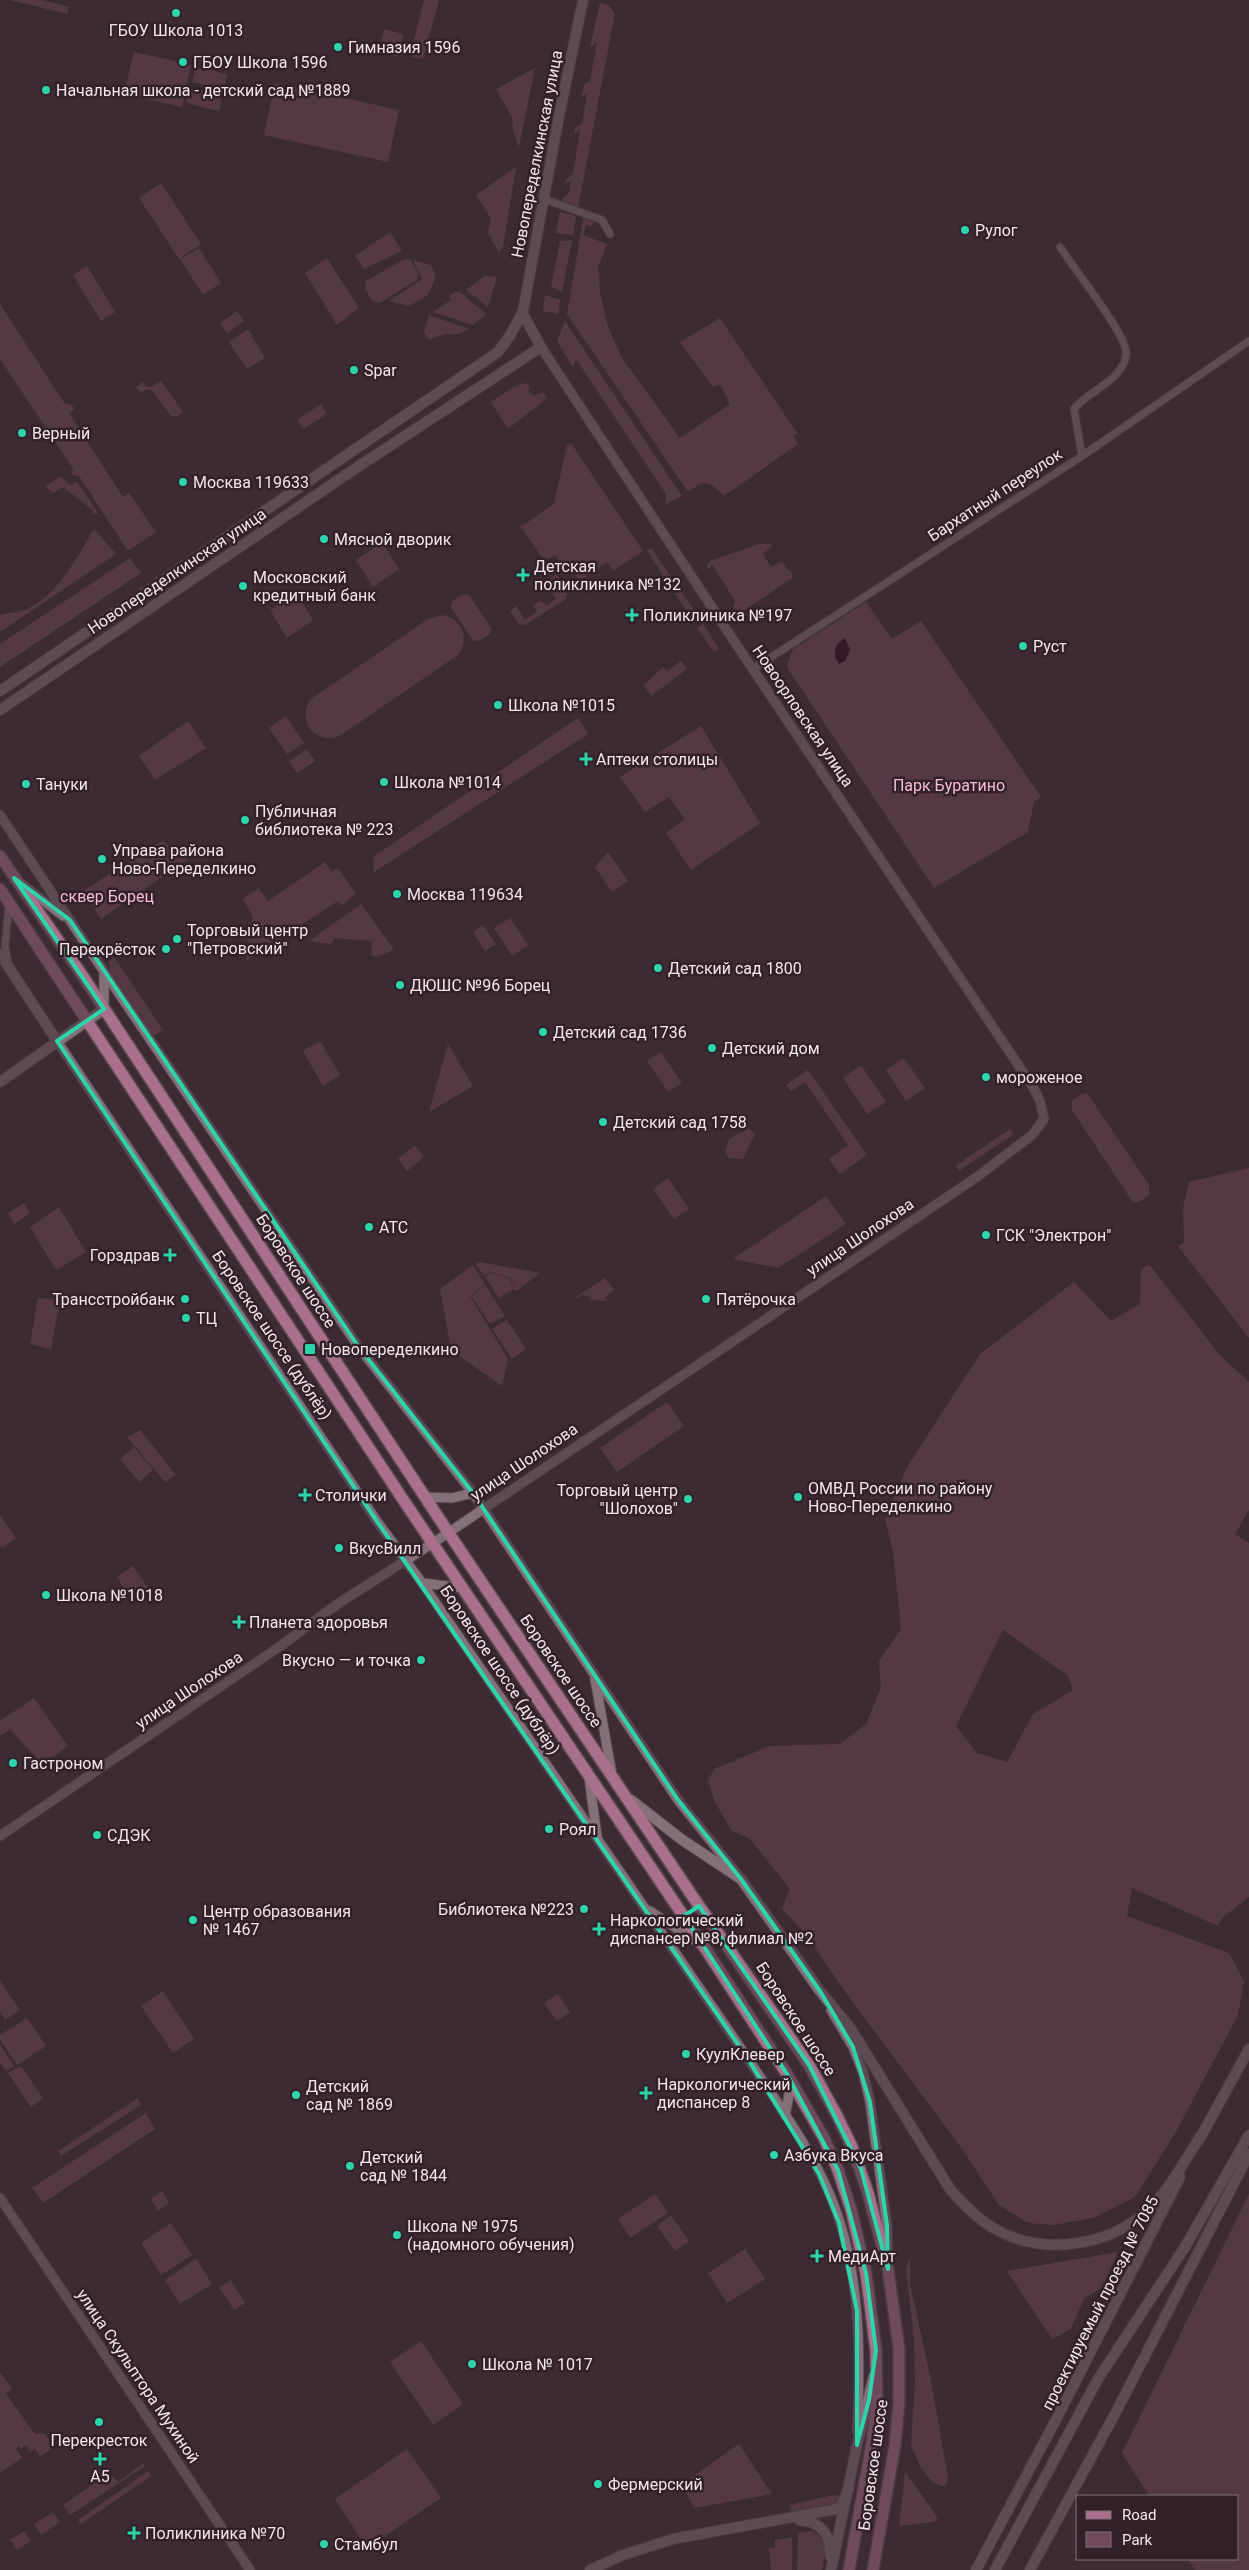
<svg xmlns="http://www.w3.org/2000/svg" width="1249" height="2570" viewBox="0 0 1249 2570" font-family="Roboto,sans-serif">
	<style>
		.green { fill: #72495c; fill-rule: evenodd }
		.water { fill: #32001c }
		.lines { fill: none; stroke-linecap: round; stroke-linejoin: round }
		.minor-casing { stroke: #594a50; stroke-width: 9 }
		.tertiary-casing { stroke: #594a50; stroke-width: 11 }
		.secondary-casing { stroke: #594a50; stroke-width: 12 }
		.primary-casing { stroke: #594a50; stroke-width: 14 }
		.minor { stroke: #857079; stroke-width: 7 }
		.tertiary { stroke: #857079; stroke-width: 9 }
		.secondary { stroke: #857079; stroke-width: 10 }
		.primary { stroke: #aa6f8a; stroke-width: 11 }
		.marked { fill: none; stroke: #2cd5ab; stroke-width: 4; stroke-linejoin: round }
		.poi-dot { fill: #2cd5ab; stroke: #322129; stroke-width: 2 }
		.labels { text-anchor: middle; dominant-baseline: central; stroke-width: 5; stroke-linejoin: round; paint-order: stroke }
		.poi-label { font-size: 16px; fill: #f2e6eb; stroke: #322129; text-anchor: start }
		.street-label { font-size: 16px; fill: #f2e6eb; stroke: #322129 }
		.park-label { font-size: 16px; fill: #f6bdd6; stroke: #322129 }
	</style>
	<rect width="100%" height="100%" fill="#3d2b33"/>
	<!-- green -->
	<path class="green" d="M10,0h31l28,7 -2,7z
		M424,0h15l-16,59 -13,-3z
		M600,3l7,1 8,9 -37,195 -16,-5 1,-5 6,-5 2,-12 -6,3 1,-5 7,-5 7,-44 -6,4 1,-6 7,-4 5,-30 -6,3 3,-12 6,-4 7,-38 -7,4z
		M384,29l19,5 -4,23 -20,-5z
		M134,52l57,13 -9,42 -58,-14z
		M196,67l31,7 -3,15 -32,-7z
		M535,68l-16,79 -6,-17 -1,-13 -16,-28z
		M275,83l124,27 -11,52 -124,-27z
		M189,88l33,8 -3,15 -33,-8z
		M516,167l-13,80 -4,6 -11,-20 3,-14 -15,-24z
		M161,183l40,61 -22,15 -40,-61z
		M560,212l16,4 -3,19 -17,-2z
		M584,215l10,4 -2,7 -6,-1 -3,10 24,9 -9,23 2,25 8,35 14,31 58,80 50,-34 -10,-20 -7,3 -33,-45 40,-24 77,115 -4,3 5,8 -74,52c-16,-15 -17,-18 -36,-4l-121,-178z
		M390,232l12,19 -38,18 -9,-13z
		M572,240l-10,52 -11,-5 9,-46z
		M199,248l22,35 -18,12 -23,-36z
		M327,258l32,50 -22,17 -32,-52z
		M405,259h5l8,14 -1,7 -37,23 -7,-1 -8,-13 1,-8z
		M413,260l18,5 5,12 -8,18 -19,11 -20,-5 33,-22z
		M87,266l28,46 -14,9 -28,-46z
		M485,276l12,1 -9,30 -22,-17z
		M455,292h5l26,22 -13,11 -40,-13 18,-12 -2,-4z
		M545,295l15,5 -2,14 -15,-3z
		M0,304l65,100 7,1 2,4 -5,4 54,84 6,-4 27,39 -28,19 -49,-75 -6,-1 -2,-3 3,-2 -74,-111z
		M237,311l7,10 -17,12 -7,-10z
		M429,315l40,14 -9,5h-15l-16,6 -5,-8z
		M565,321l117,175 -16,8v-10l-90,-135 -3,8 -16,-26z
		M248,329l17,29 -18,11 -18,-27z
		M161,381l22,31 -6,5 -6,-1 -19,-26h-7l-5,3 -4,-6 7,-5 3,5h5z
		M524,383l6,3 -2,5 6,5 9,-4 4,6 -39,31 -17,-27 24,-16z
		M321,404l6,10 -24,15 -6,-9z
		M571,443l72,108 -30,20 -6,-9 -27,19 -10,-14 -5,3 -10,-15 -11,6 -21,-32 -4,-1 35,-24 13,-59z
		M61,476l9,9 7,-3 21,31 -7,1 3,-3 -31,-24 -10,6 -8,-7z
		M94,529l22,25 -116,78v-17c8,-2 19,-3 27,-6 31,-14 50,-52 67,-80z
		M382,542l17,27 -26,18 -17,-27z
		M759,544h11l2,2 -9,8 8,13 11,-6 5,8 5,3v6l-50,34h-5l-4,-4 2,-7 -23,-37 -3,6 -2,-5 3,-4z
		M651,548l48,69 -6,4 -46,-70z
		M130,558l11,15 -141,94v-23z
		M556,574l11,16 -1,9 -41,26 -6,-1 -9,-13 6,-5 9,14 12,-9 -4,-6 8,-5 5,6 10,-7 -11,-16z
		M296,592l17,28 -26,18 -17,-28z
		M464,594l5,1 22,33 -1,6 -11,7 -6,-1 -22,-33 1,-6z
		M866,602l26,37 29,-18 120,176 -7,5 -6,30 -94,56 -147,-221 5,-17z
		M443,615c19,4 27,24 15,40l-117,80c-24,12 -46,-14 -30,-36l117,-80z
		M703,624l16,25 -5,3 -17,-24z
		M681,661l6,8 -36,27 -7,-11 19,-18 4,4z
		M286,716l18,27 -17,11 -18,-26z
		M578,718l10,16 -214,138 -1,-15z
		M188,721l18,27 -51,32 -16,-24z
		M701,726l59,97 -69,47 -25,-37 19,-14 -16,-22 -24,15 -25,-35z
		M307,749l8,12 -18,12 -8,-12z
		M162,841l25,19 -86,59 -18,-28z
		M608,852l20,29 -16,11 -17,-25z
		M325,862l6,9 7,-3 18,26 -15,12 -3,-5 -92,60 4,-35 3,-8 -10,-19 16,-11 9,13z
		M361,904l33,46 -18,7 -5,-2 1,-14 -38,-3 -3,6 -22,-3z
		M510,918l18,27 -16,11 -18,-28z
		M483,925l13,19 -11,7 -12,-19z
		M114,957l49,73 -11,7 -41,-59 -2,-17z
		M320,1041l20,34 -17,11 -20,-35z
		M448,1044l25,42 -44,26z
		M661,1052l21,31 -14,9 -21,-31z
		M904,1058l21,30 -19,13 -20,-31z
		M861,1065l25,37 -19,12 -24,-36z
		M808,1070l59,85 -27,19 -11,-15 19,-14 -43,-63 -14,9 -5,-6z
		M1087,1093l62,92v10l-10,7h-6l-3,-4 -58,-88v-10l10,-6z
		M749,1128l6,6 -12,25 -14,-1 -4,-6 4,-13z
		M1010,1129l4,5 -55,37 -3,-6z
		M415,1145l9,12 -17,14 -9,-12z
		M1249,1168v170l-71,-92 6,-3 -1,-35 6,-26z
		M668,1178l21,31 -15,10 -21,-30z
		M826,1196l20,28 -68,44 -45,-9z
		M24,1203l6,10 -16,11 -6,-11z
		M59,1207l27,45 -30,18 -26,-43z
		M479,1262l61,11 -24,18 -2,-2 -15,9 -14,-21 6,-4 19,6 4,9 -3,-10 -21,-6 -6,4 -8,-12z
		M1149,1264l70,90 30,28v128l-14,24 14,9v354l-27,21 -4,8 -86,-38 -5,28 102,37 15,28 -6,34 -61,115 -42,67 -42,21 -40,7 -25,-2 -29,-18 -37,-56 -116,-156 -39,-57 -25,-28 8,-19 -40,-50 -19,-9 -16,-28 -7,-21 6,-12 56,-23 70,-2 26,-20 15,-37 -2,-26 22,-32 -8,-78 -8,-32 22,-52 73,-113 94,-72 37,39 29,-17 1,-35zM1003,1630l64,45 6,15 -40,24 -26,48 -30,-9 -21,-27z
		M473,1265l12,19 -15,12 38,63 -6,27 -51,-36 -11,-61z
		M605,1278l9,12 -9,7 2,4 -17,-1 1,-3 -10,-2 -2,3 -3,-1z
		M485,1285l20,31 -15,8 -19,-28z
		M38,1298l22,2 -9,49 -21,-5z
		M507,1320l19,29 -14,10 -20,-30z
		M667,1402l17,24 -67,46 -17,-24z
		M140,1430l36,45 -11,7 -38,-45z
		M134,1447l19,23 -14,12 -19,-23z
		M0,1515l16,23 -14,10 -2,-2z
		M133,1566l16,23 -17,12 -15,-24z
		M34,1698l34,48 -26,18 -32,-35 -10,7v-15z
		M0,1981l20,29 -15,10 -5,-8z
		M163,1991l31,48 -21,14 -32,-47z
		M558,1994l12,18 -13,9 -13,-18z
		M27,2018l19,28 -29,19 -17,-25v-5z
		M0,2045l14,21 -8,5 -6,-9z
		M21,2066l22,32 -12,9 -23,-34z
		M138,2098l3,7 -80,51 -3,-5z
		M146,2113l9,16 -112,74 -11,-15z
		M162,2191l7,12 -11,8 -7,-12z
		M655,2194l13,19 -38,25 -12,-19z
		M1249,2194v376h-54l-7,-11h50v-63h-89l-27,-43z
		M671,2215l18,26 -14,10 -18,-25z
		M171,2223l21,32 -31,20 -20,-32z
		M745,2249l20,30 -38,24 -19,-30z
		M1118,2252l-16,35 -18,12 -13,30 -19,10 -45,-68z
		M910,2257v27l20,91 18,103 -2,7 -4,1 -9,-3 -12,-15 -10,-22 4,-62 -1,-46 -8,-68z
		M196,2259l16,25 -32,20 -15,-24z
		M231,2280l14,23 -11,7 -15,-23z
		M421,2341l42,63 -30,21 -43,-63z
		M0,2373l12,15 -6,6 29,40 10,-1 7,13 -3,5 -9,5 -5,-7 -5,3 -4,-7 -5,4 -2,-3 -3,2 6,10 -22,15z
		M739,2444l33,50 -78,14 -12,-24z
		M407,2449l34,49 -74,50 -32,-49z
		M143,2463l2,3 -75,49 -7,-10 46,-32 9,9z
		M148,2471l3,5 -70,48 -3,-4z
		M905,2472l33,46 -5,4 -34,4z
		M834,2495l6,2 -7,8 -42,7 -2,-7z
		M53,2512l7,10 -19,13 -7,-11z
		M24,2531l7,10 -14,9 -7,-10z
		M813,2531c15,10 11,24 9,39h-25l1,-37z
		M792,2537v33h-21l-2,-22 6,-1v-7z"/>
	<!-- water -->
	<path class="water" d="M845,638l5,12 -5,11 -6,3c-7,-11 -5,-20 6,-26z"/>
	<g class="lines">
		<!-- minor casing -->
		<g class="minor-casing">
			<path id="minor" d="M544,199l58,21 8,14
				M1060,247c13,20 64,85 66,104 1,8 -3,15 -8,21 -12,15 -32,22 -44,37l8,47
				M753,669l329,-213 167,-115
				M8,962l-3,-16 4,-40"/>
		</g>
		<!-- tertiary casing -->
		<g class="tertiary-casing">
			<path id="tertiary" d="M0,815l103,155 255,376 115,147 205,307 60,75
				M22,884l41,32
				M104,975v34
				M57,1041l319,479 46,63 324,473c29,44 62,88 83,137 32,74 32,160 28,239
				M425,1497l27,1 21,-5
				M422,1583l42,5
				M595,1679l17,96
				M589,1778l8,58
				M0,1836l279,-189 60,-44 94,-60 544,-366 55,-42 12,-16 -4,-18 -7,-14 -297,-443 -195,-297
				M650,1911l50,33
				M831,2010l22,37 10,25 7,30 17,123 1,32
				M785,2116l4,-21 -1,-16
				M0,2198l250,372"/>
		</g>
		<!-- secondary casing -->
		<g class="secondary-casing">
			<path id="secondary" d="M0,691l498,-339 13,-18 12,-23 36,-195 24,-116
				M0,710l356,-242 185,-121 -18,-33
				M0,954l57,87
				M0,1082l104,-73
				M631,1800l50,39 60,40 79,112 31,38 99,160c13,15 27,30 45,40 47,27 112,18 152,-18 23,-22 38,-51 55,-77
				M1199,2140l50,-91
				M799,2520c23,2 31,14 31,36
				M590,2570l33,-15 50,-16 164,-30 4,-3 8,-18
				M831,2570l26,-125 17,-69
				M976,2570l83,-156 121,-237
				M995,2570l103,-191 87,-132 64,-112
				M1030,2570l86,-158 133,-258"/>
		</g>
		<!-- primary casing -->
		<g class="primary-casing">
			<path id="primary" d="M0,856l82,119 366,557 245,365 116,168 27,49 16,33 16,46 20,76 11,80v54l-4,42 -22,125
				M0,889l404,612 301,447 82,126 37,64 14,32 13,39 15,64 10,77 1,48 -5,44 -23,128"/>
		</g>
		<!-- minor -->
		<use href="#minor" class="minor"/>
		<!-- tertiary -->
		<use href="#tertiary" class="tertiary"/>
		<!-- secondary -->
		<use href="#secondary" class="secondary"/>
		<!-- primary -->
		<use href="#primary" class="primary"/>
	</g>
	<!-- marked area -->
	<path d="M0 0H1249V2570H0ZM14,878l56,42 288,426 115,147 205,307 63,79 79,112 33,56 17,55 17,123 1,44 -27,-100 -52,-104 -110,-159 -15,10 103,158 51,96 28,103 10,77 -7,50 -12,45v-134l-18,-88 -20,-49 -73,-118 -370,-536 -319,-479 47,-32z" fill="#3d2b33" fill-opacity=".55" fill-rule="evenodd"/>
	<path class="marked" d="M14,878l56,42 288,426 115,147 205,307 63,79 79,112 33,56 17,55 17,123 1,44 -27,-100 -52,-104 -110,-159 -15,10 103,158 51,96 28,103 10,77 -7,50 -12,45v-134l-18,-88 -20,-49 -73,-118 -370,-536 -319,-479 47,-32z"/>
	<!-- markers -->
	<g class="poi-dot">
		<circle cx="176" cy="13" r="5"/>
		<circle cx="338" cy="47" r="5"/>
		<circle cx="183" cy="62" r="5"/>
		<circle cx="46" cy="90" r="5"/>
		<circle cx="965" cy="230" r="5"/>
		<circle cx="354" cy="370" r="5"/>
		<circle cx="22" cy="433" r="5"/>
		<circle cx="183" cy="482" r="5"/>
		<circle cx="324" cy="539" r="5"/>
		<path d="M520.5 567.5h5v5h5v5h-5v5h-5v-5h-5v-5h5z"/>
		<circle cx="243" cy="586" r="5"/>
		<path d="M629.5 607.5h5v5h5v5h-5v5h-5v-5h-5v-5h5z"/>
		<circle cx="1023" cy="646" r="5"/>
		<circle cx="498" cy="705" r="5"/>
		<path d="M583.5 751.5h5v5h5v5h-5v5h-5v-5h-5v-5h5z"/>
		<circle cx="384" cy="782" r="5"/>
		<circle cx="26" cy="784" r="5"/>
		<circle cx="245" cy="820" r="5"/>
		<circle cx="102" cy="859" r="5"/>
		<circle cx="397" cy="894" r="5"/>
		<circle cx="177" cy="939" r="5"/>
		<circle cx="166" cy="949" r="5"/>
		<circle cx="658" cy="968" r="5"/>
		<circle cx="400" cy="985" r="5"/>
		<circle cx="543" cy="1032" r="5"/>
		<circle cx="712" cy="1048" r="5"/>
		<circle cx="986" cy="1077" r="5"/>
		<circle cx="603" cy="1122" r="5"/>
		<circle cx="369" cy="1227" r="5"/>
		<circle cx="986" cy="1235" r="5"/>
		<path d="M167.5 1247.5h5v5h5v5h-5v5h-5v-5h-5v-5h5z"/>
		<circle cx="185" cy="1299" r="5"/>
		<circle cx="706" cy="1299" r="5"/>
		<circle cx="186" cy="1318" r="5"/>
		<rect x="304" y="1343" width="12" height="12" rx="2.5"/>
		<path d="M302.5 1487.5h5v5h5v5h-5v5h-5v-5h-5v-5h5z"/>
		<circle cx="798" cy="1497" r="5"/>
		<circle cx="688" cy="1499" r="5"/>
		<circle cx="339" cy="1548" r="5"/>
		<circle cx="46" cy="1595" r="5"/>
		<path d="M236.5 1614.5h5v5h5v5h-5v5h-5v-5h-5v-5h5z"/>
		<circle cx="421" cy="1660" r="5"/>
		<circle cx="13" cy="1763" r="5"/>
		<circle cx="549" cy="1829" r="5"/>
		<circle cx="97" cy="1835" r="5"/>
		<circle cx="584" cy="1909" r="5"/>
		<circle cx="193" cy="1920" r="5"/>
		<path d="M596.5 1921.5h5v5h5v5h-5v5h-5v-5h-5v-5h5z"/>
		<circle cx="686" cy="2054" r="5"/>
		<path d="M643.5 2085.5h5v5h5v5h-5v5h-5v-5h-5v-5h5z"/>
		<circle cx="296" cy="2095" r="5"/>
		<circle cx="774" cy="2155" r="5"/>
		<circle cx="350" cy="2166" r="5"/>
		<circle cx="397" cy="2235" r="5"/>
		<path d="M814.5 2248.5h5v5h5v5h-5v5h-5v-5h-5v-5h5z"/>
		<circle cx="472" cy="2364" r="5"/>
		<circle cx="99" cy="2422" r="5"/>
		<path d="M97.5 2451.5h5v5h5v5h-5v5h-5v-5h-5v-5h5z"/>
		<circle cx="598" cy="2484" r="5"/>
		<path d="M131.5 2525.5h5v5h5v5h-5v5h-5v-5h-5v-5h5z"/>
		<circle cx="324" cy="2544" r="5"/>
	</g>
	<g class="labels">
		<!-- poi labels -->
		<g class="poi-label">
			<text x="176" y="30" text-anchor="middle">ГБОУ Школа 1013</text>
			<text x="348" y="47">Гимназия 1596</text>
			<text x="193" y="62">ГБОУ Школа 1596</text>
			<text x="56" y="90">Начальная школа - детский сад №1889</text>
			<text x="975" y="230">Рулог</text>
			<text x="364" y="370">Spar</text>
			<text x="32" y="433">Верный</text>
			<text x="193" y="482">Москва 119633</text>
			<text x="334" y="539">Мясной дворик</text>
			<text x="534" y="566">Детская<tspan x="534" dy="18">поликлиника №132</tspan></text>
			<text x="253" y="577">Московский<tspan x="253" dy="18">кредитный банк</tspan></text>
			<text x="643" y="615">Поликлиника №197</text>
			<text x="1033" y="646">Руст</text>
			<text x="508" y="705">Школа №1015</text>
			<text x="596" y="759">Аптеки столицы</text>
			<text x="394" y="782">Школа №1014</text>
			<text x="36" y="784">Тануки</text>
			<text x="255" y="811">Публичная<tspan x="255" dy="18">библиотека № 223</tspan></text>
			<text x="112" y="850">Управа района<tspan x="112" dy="18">Ново-Переделкино</tspan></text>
			<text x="407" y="894">Москва 119634</text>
			<text x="187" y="930">Торговый центр<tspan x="187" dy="18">"Петровский"</tspan></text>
			<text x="156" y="949" text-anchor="end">Перекрёсток</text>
			<text x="668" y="968">Детский сад 1800</text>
			<text x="410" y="985">ДЮШС №96 Борец</text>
			<text x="553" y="1032">Детский сад 1736</text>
			<text x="722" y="1048">Детский дом</text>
			<text x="996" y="1077">мороженое</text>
			<text x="613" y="1122">Детский сад 1758</text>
			<text x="379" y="1227">АТС</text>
			<text x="996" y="1235">ГСК "Электрон"</text>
			<text x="160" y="1255" text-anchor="end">Горздрав</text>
			<text x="175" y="1299" text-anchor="end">Трансстройбанк</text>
			<text x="716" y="1299">Пятёрочка</text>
			<text x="196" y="1318">ТЦ</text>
			<text x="321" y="1349">Новопеределкино</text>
			<text x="808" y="1488">ОМВД России по району<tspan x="808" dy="18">Ново-Переделкино</tspan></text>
			<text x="678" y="1490" text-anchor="end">Торговый центр<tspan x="678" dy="18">"Шолохов"</tspan></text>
			<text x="315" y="1495">Столички</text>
			<text x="349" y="1548">ВкусВилл</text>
			<text x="56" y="1595">Школа №1018</text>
			<text x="249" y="1622">Планета здоровья</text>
			<text x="411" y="1660" text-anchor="end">Вкусно — и точка</text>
			<text x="23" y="1763">Гастроном</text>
			<text x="559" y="1829">Роял</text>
			<text x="107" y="1835">СДЭК</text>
			<text x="574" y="1909" text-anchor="end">Библиотека №223</text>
			<text x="203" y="1911">Центр образования<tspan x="203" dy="18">№ 1467</tspan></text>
			<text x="610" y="1920">Наркологический<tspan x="610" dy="18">диспансер №8, филиал №2</tspan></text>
			<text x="696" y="2054">КуулКлевер</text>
			<text x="657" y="2084">Наркологический<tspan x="657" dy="18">диспансер 8</tspan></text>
			<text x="306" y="2086">Детский<tspan x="306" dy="18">сад № 1869</tspan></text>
			<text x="784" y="2155">Азбука Вкуса</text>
			<text x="360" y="2157">Детский<tspan x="360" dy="18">сад № 1844</tspan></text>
			<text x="407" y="2226">Школа № 1975<tspan x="407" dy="18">(надомного обучения)</tspan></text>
			<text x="828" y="2256">МедиАрт</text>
			<text x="482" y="2364">Школа № 1017</text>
			<text x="99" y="2440" text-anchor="middle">Перекресток</text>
			<text x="100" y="2476" text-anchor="middle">А5</text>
			<text x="608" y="2484">Фермерский</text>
			<text x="145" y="2533">Поликлиника №70</text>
			<text x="334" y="2544">Стамбул</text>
		</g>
		<!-- street labels -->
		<g class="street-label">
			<text transform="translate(537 154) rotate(-79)">Новопеределкинская улица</text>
			<text transform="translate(995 495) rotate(-33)">Бархатный переулок</text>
			<text transform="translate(177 571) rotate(-34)">Новопеределкинская улица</text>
			<text transform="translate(803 716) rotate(56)">Новоорловская улица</text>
			<text transform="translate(860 1237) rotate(-34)">улица Шолохова</text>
			<text transform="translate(296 1271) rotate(57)">Боровское шоссе</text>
			<text transform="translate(272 1335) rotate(56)">Боровское шоссе (дублёр)</text>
			<text transform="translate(524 1462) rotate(-34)">улица Шолохова</text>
			<text transform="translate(500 1670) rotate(56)">Боровское шоссе (дублёр)</text>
			<text transform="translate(561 1671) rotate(56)">Боровское шоссе</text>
			<text transform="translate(189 1690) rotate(-34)">улица Шолохова</text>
			<text transform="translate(796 2019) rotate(57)">Боровское шоссе</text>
			<text transform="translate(1100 2303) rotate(-63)">проектируемый проезд № 7085</text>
			<text transform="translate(138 2376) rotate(56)">улица Скульптора Мухиной</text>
			<text transform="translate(873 2465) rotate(-82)">Боровское шоссе</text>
		</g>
		<!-- park labels -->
		<g class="park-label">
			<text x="949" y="785">Парк Буратино</text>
			<text x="107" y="896">сквер Борец</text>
		</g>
	</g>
	<!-- legend -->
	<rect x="1076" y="2495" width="162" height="65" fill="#322129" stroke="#7f7077"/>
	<rect x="1086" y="2511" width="25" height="8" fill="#aa6f8a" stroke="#7f7077"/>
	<text x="1122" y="2520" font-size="15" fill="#f2e6eb">Road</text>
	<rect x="1086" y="2532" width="25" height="15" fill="#72495c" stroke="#7f7077"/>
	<text x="1122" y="2545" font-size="15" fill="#f2e6eb">Park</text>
</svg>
